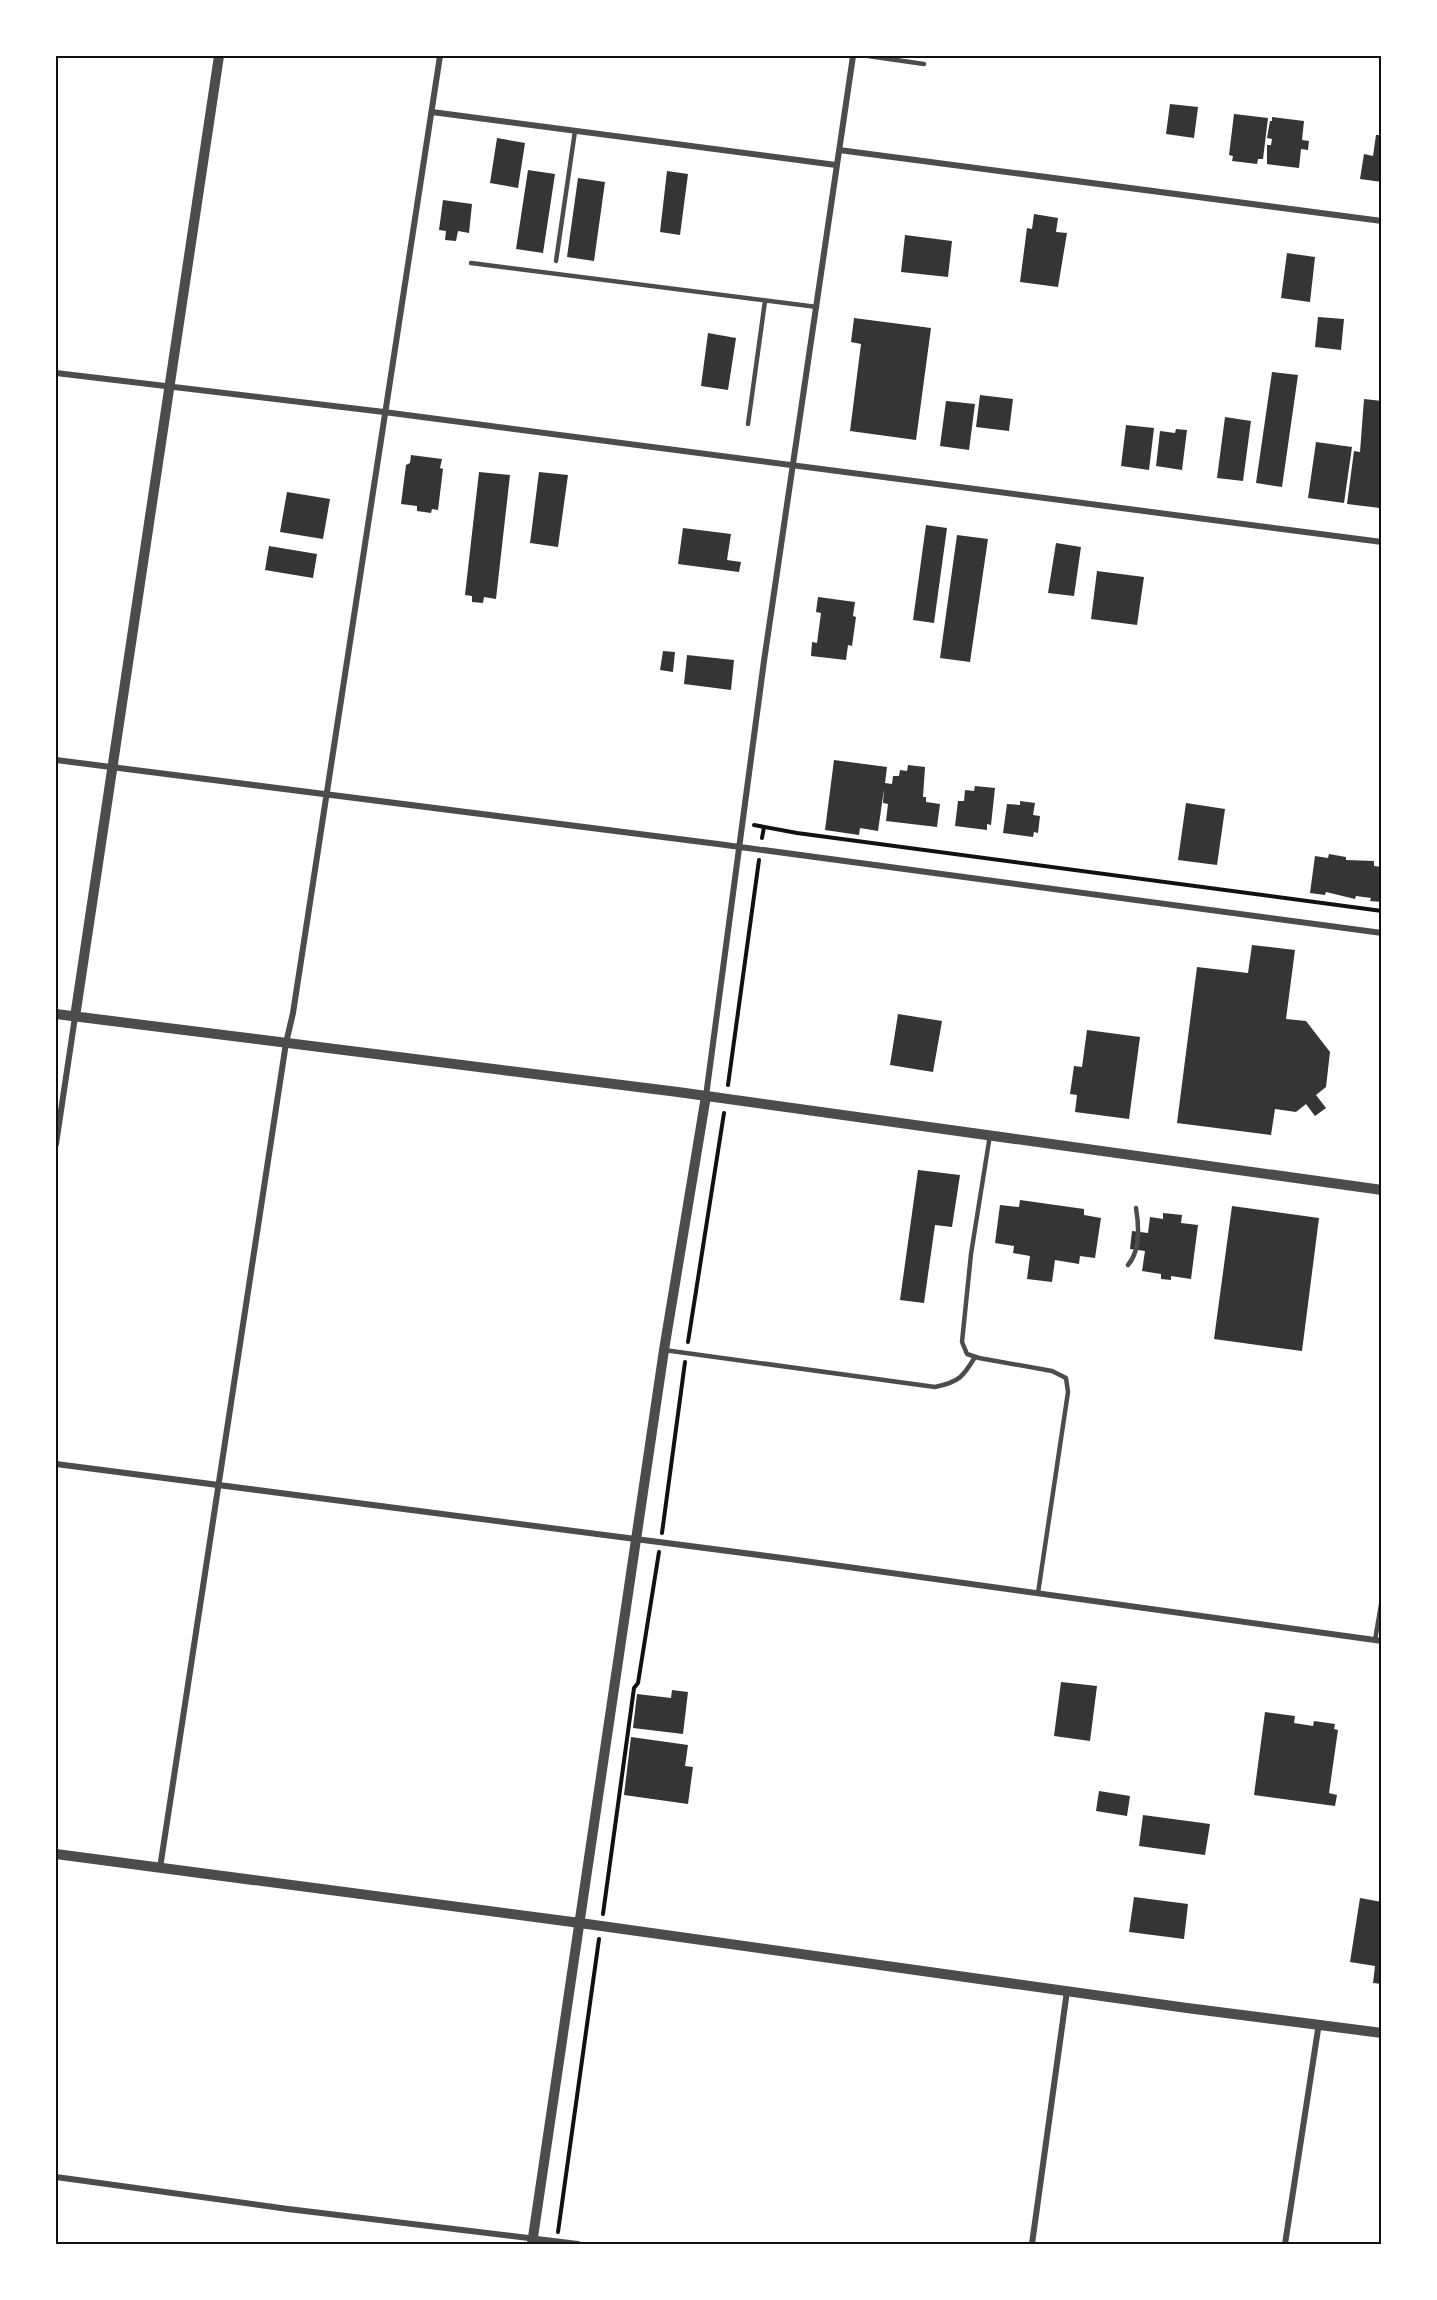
<svg xmlns="http://www.w3.org/2000/svg" width="1437" height="2300" viewBox="0 0 1437 2300" font-family="'PT Sans Narrow',sans-serif">
	<style>
		.building { fill: #353535 }
		.lines { fill: none; stroke-linecap: round; stroke-linejoin: round }
		.path { stroke: #111; stroke-width: 4 }
		.service { stroke: #4c4c4c; stroke-width: 4.5 }
		.minor { stroke: #4c4c4c; stroke-width: 6 }
		.tertiary { stroke: #4c4c4c; stroke-width: 10 }
		.neatline { fill: none; stroke: #111; stroke-width: 2 }
	</style>
	<rect width="100%" height="100%" fill="#fff"/>
	<!-- building -->
	<path class="building" d="M1170,104l28,3 -4,31 -28,-4z
		M1234,114l34,4 -5,41h-5l-1,5 -25,-3 1,-5 -4,-1z
		M1272,117l32,4 -2,19 7,1 -1,9 -7,-1 -2,19 -32,-4v-19h4l1,-6 -5,-1 3,-17h2z
		M1376,135h6v47l-22,-3 4,-25 9,2z
		M497,138l28,5 -7,45 -28,-5z
		M528,170l27,4 -12,79 -27,-4z
		M667,171l21,3 -8,61 -20,-3z
		M578,178l27,4 -11,79 -27,-4z
		M443,200l29,4 -3,29 -11,-2 -2,10 -11,-1 1,-9 -7,-1z
		M1034,214l24,4 -2,14 11,1 -9,54 -38,-5 7,-54 5,1z
		M905,235l47,6 -4,36 -47,-5z
		M1287,253l28,4 -5,45 -29,-4z
		M1318,317l26,2 -3,31 -26,-3z
		M854,318l77,10 -15,112 -66,-9 11,-87 -10,-2z
		M708,333l28,5 -8,52 -27,-4z
		M1272,372l26,3 -16,112 -26,-4z
		M980,395l33,4 -4,32 -33,-4z
		M1364,399l18,2 -2,107 -33,-4 7,-53 6,1z
		M946,401l29,3 -6,46 -29,-4z
		M1225,417l26,4 -8,60 -26,-3z
		M1126,425l28,3 -5,42 -28,-4z
		M1176,429l11,1 -5,40 -26,-4 4,-35 15,2z
		M1316,442l36,5 -8,56 -36,-5z
		M411,455l31,4 -2,9 3,1 -5,41 -6,-1 -1,4 -14,-2v-5l-16,-2 5,-39 4,-2z
		M479,472l31,3 -14,124 -12,-2 -1,6 -11,-1v-6l-7,-1z
		M539,472l29,3 -10,72 -28,-4z
		M287,492l43,7 -7,40 -43,-7z
		M926,525l21,3 -13,95 -21,-3z
		M683,528l48,6 -4,26 14,2 -2,10 -61,-8z
		M957,535l31,4 -18,123 -30,-4z
		M1056,543l25,4 -7,49 -26,-3z
		M269,546l48,8 -4,24 -48,-8z
		M1097,571l47,6 -7,48 -46,-6z
		M818,597l37,5 -2,14 3,1 -4,29 -4,-1 -2,15 -35,-4 1,-14 5,1 4,-30 -5,-1z
		M663,651l12,1 -2,20 -13,-2z
		M687,655l47,5 -3,30 -47,-6z
		M834,760l53,7 -2,16 7,1 1,-8h6l1,-6 7,1 1,-6 17,2 -2,30h3v5l14,2 -3,23 -51,-6 2,-17 -5,-1 1,-14 -6,42 -18,-3 -1,7 -34,-5z
		M975,786l20,2 -4,37 -4,-1v6l-32,-4 3,-25h6l1,-11 9,1z
		M1020,801l15,2 -2,12 7,1 -2,17 -4,-1 -1,5 -30,-4 4,-29 13,1z
		M1186,803l39,6 -8,56 -39,-5z
		M1329,854l17,3v3l28,1v5l8,1v35l-12,-1 1,-3 -15,-2 -1,3 -29,-7 -1,3 -15,-2 5,-37 13,2z
		M1252,945l43,5 -9,69 20,2 24,31 -4,35 -10,8 10,13 -11,8 -9,-12 -10,8 -21,-3 -4,26 -94,-12 20,-156 51,6z
		M898,1014l44,7 -9,51 -43,-7z
		M1087,1030l53,7 -11,82 -54,-7 2,-17 -7,-1 4,-28 8,1z
		M918,1170l42,5 -8,52 -17,-2 -11,78 -24,-3z
		M1020,1200l64,9v6l17,3 -6,40 -15,-2 -1,8 -24,-4 -3,22 -25,-3 3,-23 -17,-3 1,-7 -19,-3 5,-38 19,2z
		M1232,1206l87,12 -17,133 -88,-12z
		M1163,1213l19,2 -1,8 17,2 -7,54 -20,-3v4l-10,-1v-5l-19,-3 3,-20 -15,-2 2,-18 16,2 2,-16 13,2z
		M1061,1682l36,4 -7,55 -36,-5z
		M672,1690l16,2 -5,42 -50,-6 4,-34 34,4z
		M1265,1712l30,4 -1,7 19,3 1,-5 21,3 -1,5 4,1 -9,63 8,2 -2,11 -81,-11z
		M631,1737l57,8 -3,21 8,1 -5,37 -64,-9z
		M1099,1791l31,5 -3,20 -31,-5z
		M1143,1815l67,9 -5,31 -66,-9z
		M1134,1897l54,7 -4,35 -55,-7z
		M1360,1898l22,4v82l-9,-1 2,-17 -25,-4z"/>
	<g class="lines">
		<!-- path -->
		<path class="path" d="M754,825l43,8 585,78
			M762,838l2,-11
			M728,1085l31,-225
			M688,1342l36,-229
			M662,1533l23,-171
			M603,1914l31,-226 4,-5 21,-131
			M558,2232l41,-293"/>
		<!-- service -->
		<path class="service" d="M868,56l56,8
			M556,261l19,-130
			M471,263l346,44
			M748,424l17,-123
			M990,1135l-19,119 -9,88 5,12 12,4 73,13 14,7 2,14 -30,201
			M1128,1265c12,-14 11,-39 8,-57
			M664,1350l271,37c24,-5 28,-10 40,-30
			M1375,1640l7,-41"/>
		<!-- minor -->
		<path class="minor" d="M432,112l404,53
			M839,150l543,71
			M56,373l328,39 998,130
			M56,760l662,84 664,89
			M706,1096l58,-435 89,-605
			M56,1144l19,-127
			M56,1464l734,95 592,82
			M160,1868l126,-825 7,-30 147,-957
			M56,2177l232,32 290,35
			M1032,2244l35,-253
			M1285,2244l34,-221"/>
		<!-- tertiary -->
		<path class="tertiary" d="M56,1014l622,78 704,98
			M75,1017l144,-961
			M56,1854l524,69 607,85 195,25
			M532,2244l132,-894 42,-254"/>
	</g>
	<!-- border -->
	<rect width="1437" height="2300" fill="none" stroke="#ffffff" stroke-width="114"/>
	<rect x="57" y="57" width="1323" height="2186" class="neatline"/>
</svg>
